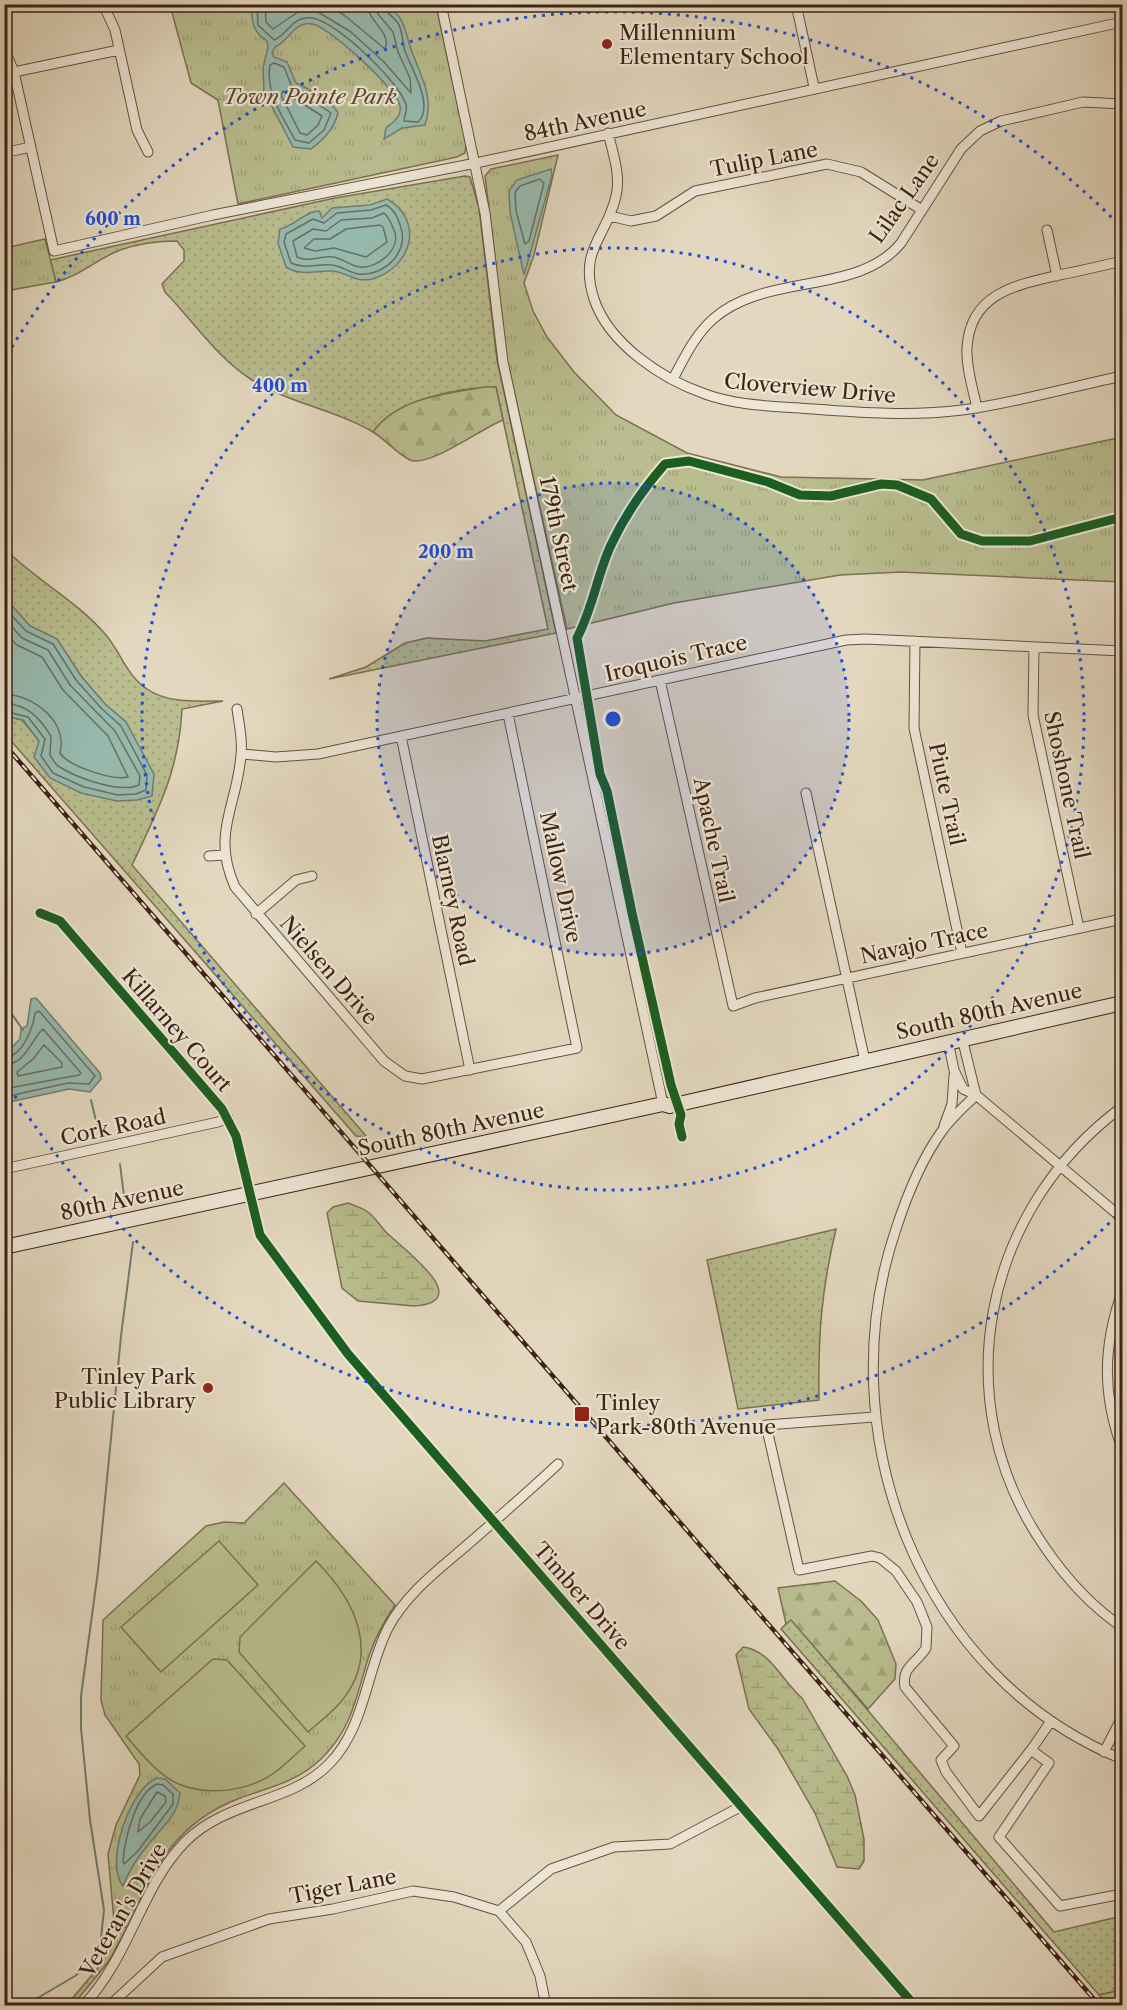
<svg xmlns="http://www.w3.org/2000/svg" width="1127" height="2010" viewBox="0 0 1127 2010" font-family="'Libre Caslon Text',serif">
	<style>
		.grass { fill: url(#grass-dots); stroke: #7c7052; stroke-width: 1.5 }
		.forest { fill: url(#forest-firs); stroke: #7c7052; stroke-width: 1.5 }
		.wetland { fill: url(#wetland-marsh); stroke: #7c7052; stroke-width: 1.5 }
		.park { fill: url(#park-tufts); stroke: #7c7052; stroke-width: 1.5 }
		.pitch { fill: #b9bd8f; stroke: #7c7052; stroke-width: 1.5 }
		.water { fill: #96baae; stroke: #737d70; stroke-width: 1.5 }
		.lines { fill: none; stroke-linecap: round; stroke-linejoin: round }
		.shore { stroke: #6a6e61; stroke-width: 1.5 }
		.stream { stroke: #737d70; stroke-width: 2 }
		.street-casing { stroke: #67503f; stroke-width: 11 }
		.secondary-casing { stroke: #3e2214; stroke-width: 16 }
		.street { stroke: #ede6d5; stroke-width: 9 }
		.secondary { stroke: #ede6d5; stroke-width: 14 }
		.rail-casing { stroke: #3e2214; stroke-width: 4.5 }
		.rail { stroke: #ede6d5; stroke-width: 2; stroke-dasharray: 7; stroke-linecap: butt }
		.cycleway-casing { stroke: #ede6d5; stroke-width: 13 }
		.cycleway { stroke: #1b5e20; stroke-width: 9 }
		.ring { fill: none; stroke: #1d4ed8; stroke-width: 3; stroke-dasharray: 3 6 }
		.poi-dot { fill: #8f2418; stroke: #ede6d5; stroke-width: 2 }
		.labels { text-anchor: middle; dominant-baseline: central; stroke-width: 4.5; stroke-linejoin: round; paint-order: stroke }
		.poi-label { font-size: 21px; fill: #3e2214; stroke: #ede6d5; text-anchor: start }
		.park-label { font-size: 21px; font-style: italic; fill: #5d4933; stroke: #ede6d5 }
		.street-label { font-size: 21px; fill: #3e2214; stroke: #ede6d5 }
		.centre { fill: #1d4ed8; stroke: #ede6d5; stroke-width: 3 }
		.ring-label { font-size: 18px; text-anchor: middle; font-weight: bold; fill: #1d4ed8; stroke: #ede6d5; stroke-width: 4.5; stroke-linejoin: round; paint-order: stroke }
	</style>
	<defs>
		<pattern id="grass-dots" width="8" height="8" patternUnits="userSpaceOnUse" patternTransform="scale(1.5)"><rect width="8" height="8" fill="#b9bd8f"/><path d="M2 2h.1M6 6h.1" fill="none" stroke="#a0a27a" stroke-width="1.8" stroke-linecap="round"/></pattern>
		<pattern id="forest-firs" width="22" height="20" patternUnits="userSpaceOnUse" patternTransform="scale(1.5)"><rect width="22" height="20" fill="#b9bd8f"/><path d="M5 1l3.5 6h-7zM16 11l3.5 6h-7z" fill="#a0a27a"/></pattern>
		<pattern id="wetland-marsh" width="20" height="14" patternUnits="userSpaceOnUse" patternTransform="scale(1.5)"><rect width="20" height="14" fill="#b9bd8f"/><path d="M1 5h8M5 5V1M11 12h8M15 12V8" fill="none" stroke="#a0a27a"/></pattern>
		<pattern id="park-tufts" width="24" height="20" patternUnits="userSpaceOnUse" patternTransform="scale(1.5)"><rect width="24" height="20" fill="#b9bd8f"/><path d="M3 7l-1-3M5 7V3M7 7l1-3M15 17l-1-3M17 17v-4M19 17l1-3" fill="none" stroke="#a0a27a"/></pattern>
	</defs>
	<rect width="100%" height="100%" fill="#e3d8bf"/>
	<filter id="stains"><feTurbulence type="fractalNoise" baseFrequency=".00333" numOctaves="4"/><feColorMatrix values="0 0 0 0 .2 0 0 0 0 .09 0 0 0 0 .02 0 0 0 .5 -.17"/></filter>
	<radialGradient id="worn" r=".72"><stop offset=".6" stop-color="#630" stop-opacity="0"/><stop offset="1" stop-color="#630" stop-opacity=".3"/></radialGradient>
	<!-- grass -->
	<path class="grass" d="M465,176l5,1 9,31 18,152 59,273 -227,46 37,-12 39,-24 22,-5 58,3 63,-12 -52,-242c-38,0 -100,13 -123,45 -39,-23 -86,-29 -124,-54 -32,-21 -57,-58 -84,-86l-3,-8 22,-23v-11l-7,-9c-18,0 -40,3 -57,9 -23,9 -40,26 -64,32l-6,-22 285,-62z
		M5,549c31,31 72,52 101,86 15,18 21,41 41,54 21,15 52,12 76,12l-41,8c-3,62 -24,101 -50,156l235,272 -11,-1 -351,-402v-18l17,4 18,22 20,39 21,12 45,-71 -21,-18 -24,-28 -24,-37 -27,-13 -25,-28z
		M836,1229c-15,63 -18,107 -17,171l-81,9 -31,-149z
		M791,1619l263,313 68,-16v74l-23,5 -318,-366z
		M122,1925l5,3 -18,33 -36,44 -7,1 31,-37z"/>
	<!-- forest -->
	<path class="forest" d="M485,387h11l7,33c-21,8 -74,48 -93,40 -13,-6 -25,-21 -37,-28 24,-34 74,-39 112,-45z
		M835,1581l26,20 17,19 18,44 -1,15 -27,30 -77,-89 -5,4 -8,-36z
		M1122,1990v15h-13l-10,-10z"/>
	<!-- wetland -->
	<path class="wetland" d="M348,1203c7,3 16,5 21,10 8,6 12,15 19,21 14,14 89,68 26,72l-56,-5 -16,-13 -15,-75 6,-6z
		M743,1647c27,3 40,35 59,51l45,78 8,19 9,44v22l-5,8 -22,-2 -22,-54 -37,-64 -29,-40 -13,-54z"/>
	<!-- park -->
	<path class="park" d="M170,5h266l30,139 -1,9 -8,4 -219,47 -20,-104 -27,-17z
		M558,155l-24,100 -10,28 9,28 14,26 27,35 42,43 71,38 94,24 142,3 199,-43v145l-221,-10 -61,3 -166,28 -107,26 -60,-270 -22,-183 6,-7z
		M45,239l11,43 -51,9v-43z
		M284,1483l111,122c-10,15 -19,31 -25,48 -14,41 -16,74 -49,106 -24,23 -51,28 -81,39 -66,25 -86,71 -113,130l-13,-7 -6,-67 8,-29 24,-50 -1,-11 -34,-49 -4,-15 2,-80 103,-94 18,-4 20,1z"/>
	<!-- pitch -->
	<path class="pitch" d="M219,1541l39,44 -97,87 -40,-45z
		M316,1561c40,40 66,94 23,143 -9,10 -21,19 -31,28l-69,-80 1,-15z
		M213,1659l14,1 78,86c-10,9 -20,19 -31,27 -26,18 -63,23 -93,12 -22,-8 -40,-32 -55,-49z"/>
	<!-- water -->
	<path class="water" d="M251,5h136c20,16 16,22 24,44 9,26 24,48 14,76l-23,3 -18,11 2,-11c7,-6 16,-11 14,-22 -3,-17 -70,-78 -87,-82 -18,-4 -25,18 -38,23l-3,6 2,4 13,5 9,21c13,6 35,17 42,30 -4,16 -14,26 -27,36l-18,-2 -29,-56 -1,-23 5,-21 -1,-6c-15,-10 -15,-19 -16,-36z
		M551,169l1,6 -28,100 -14,-63 -1,-21 8,-11z
		M387,199c38,21 25,69 -15,80 -17,4 -25,-7 -40,-8 -16,-1 -30,6 -46,-4l-8,-24 2,-14c14,-3 26,-18 39,-18l3,7 10,-10 38,-3z
		M5,598l25,28 27,13 24,37 24,28 21,18 28,52 -2,22 -15,4 -20,1 -36,-8 -31,-15 -16,-21 5,-16 -16,-21 -18,-4z
		M36,998l64,75 1,6 -11,13 -21,-3 -64,14v-49l15,-15 1,-10 6,-3 4,-27z
		M157,1778l8,1 15,14c-2,22 -16,32 -29,48 -11,13 -22,29 -28,45 -19,-23 7,-98 34,-108z"/>
	<g class="lines">
		<!-- shore -->
		<path class="shore" d="M257,4l1,21 16,15c14,-5 18,-25 38,-22 24,3 86,63 94,86 2,6 -2,12 -2,17l14,1c17,-16 -7,-54 -13,-71 -3,-9 -2,-20 -7,-28 -5,-7 -13,-10 -14,-19
			M265,4l1,18 7,7 25,-17h20l33,20 33,30 27,31 -1,-15 -12,-26 -5,-20 -15,-18 -2,-10
			M324,4l20,11 41,34c7,-17 -17,-27 -18,-45
			M274,63l10,4 8,20 39,26 -7,17 -15,13 -14,-3c-12,-23 -30,-48 -25,-75z
			M283,91l39,25 -4,9 -11,10 -7,-2 -19,-38z
			M540,179l4,4 -15,58 -4,3 -9,-33 -1,-19 5,-6z
			M386,205c9,5 12,13 15,23 8,24 -17,49 -43,46 -8,-1 -16,-8 -26,-9 -14,-2 -26,5 -41,-2l-7,-21 2,-8 27,-15 11,4 13,-10 34,-3z
			M384,213c6,5 8,12 11,20 5,17 -18,36 -35,34 -9,-1 -17,-8 -26,-10 -13,-2 -24,6 -37,0l-4,-16 20,-12 13,2 15,-11 31,-2z
			M380,225l3,2 4,15 -21,15 -32,-9 -19,3 -11,-3 10,-9h16l16,-10z
			M4,607l22,24 27,13 23,36 25,28 20,18 26,49 -1,15 -10,4 -18,1 -34,-8 -31,-14 -12,-17 4,-17 -17,-22 -24,-6
			M4,618l18,20 26,12 22,35 45,46 25,45 -1,9c-20,9 -64,-8 -81,-19 -3,-2 -6,-8 -8,-11l1,-19c-12,-19 -23,-31 -47,-33
			M4,632l13,13 25,12 21,33 45,46 20,41c-15,4 -60,-11 -68,-24 8,-32 -27,-58 -56,-59
			M44,1045l18,18v4l-44,9 -1,-4 16,-13z
			M4,1058c19,-2 29,-30 31,-45l4,-2 56,65 -6,8 -21,-1 -64,14
			M4,1065c22,-1 26,-24 39,-36l38,44 -2,2 -75,14
			M157,1784l6,1 10,9v10l-35,47 -14,13 -1,-3c2,-22 12,-67 34,-77z
			M157,1792l8,4 1,6 -16,20 -12,10 2,-13z"/>
		<!-- stream -->
		<path class="stream" d="M4,1003l19,27
			M91,1100l7,29
			M120,1164l5,40
			M24,2006l51,-30 12,-10 13,-19 4,-37 -14,-90 -9,-92v-32l17,-125 23,-235 12,-94"/>
		<!-- street casing -->
		<g class="street-casing">
			<path id="street" d="M103,4l12,26 22,100 11,22
				M441,4l44,209 18,149 160,742
				M796,4l18,83
				M4,48l10,24 40,179 159,-36 263,-52 646,-141
				M14,72l105,-22
				M608,133c5,20 13,43 8,63 -9,41 -38,53 -22,103 15,45 68,80 111,95 30,11 63,12 94,14 55,4 108,9 163,2 54,-7 108,-23 160,-34
				M4,153l26,-6
				M610,216l21,5 25,-5 39,-25 132,-27 34,8 61,38
				M1047,230l10,46
				M673,379c11,-21 22,-44 40,-60 53,-47 145,-23 188,-76l60,-94 19,-18 21,-10 82,-19 39,2
				M977,408c-4,-19 -11,-40 -10,-60 3,-55 49,-63 92,-73 21,-4 42,-9 63,-14
				M915,641l-1,87 48,225
				M1034,647l-1,68 46,213
				M660,680l73,326 22,-8 367,-79
				M237,709c2,15 6,31 4,46 -4,52 -30,78 -6,132l149,174 21,15 17,3 155,-31 -69,-334
				M401,736l69,334
				M242,754l34,3 42,-3 528,-114 20,-1 256,12
				M806,793l59,268
				M209,856l15,-1
				M40,913l20,8 162,188 14,27 24,99 88,119 567,652
				M256,914l40,-34 16,-4
				M962,1038l14,57
				M948,1041l6,29 9,19 13,6 146,123
				M976,1095c-11,11 -25,23 -34,36 -21,29 -35,64 -46,98 -69,202 23,448 226,530
				M1122,1107c-139,103 -178,294 -78,439 21,31 47,60 78,81
				M944,1126l8,-22 2,-29
				M4,1169l214,-47 10,-4
				M1122,1292c-19,54 -20,102 0,156
				M874,1417l-108,8 33,145 73,-14 8,2 16,13 21,31 10,25 -1,21c-9,15 -25,19 -21,39l49,59 -13,14 5,12 33,44 52,-66 18,13 -50,74 61,69 62,-12
				M1031,1750l20,-29
				M1104,1752l18,-35
				M499,1911l52,-42 63,-22 56,-3 70,-37
				M83,2006c47,-49 58,-120 103,-165 43,-42 104,-37 143,-77 36,-36 37,-93 59,-136 18,-34 50,-58 78,-82 31,-27 62,-54 92,-82
				M109,2006l53,-49 107,-38 64,-10 80,-18 41,6 45,14 27,31 14,34 6,30"/>
		</g>
		<!-- secondary casing -->
		<g class="secondary-casing">
			<path id="secondary" d="M4,1247l659,-143 7,2 452,-103"/>
		</g>
		<!-- street -->
		<use href="#street" class="street"/>
		<!-- secondary -->
		<use href="#secondary" class="secondary"/>
		<!-- rail casing -->
		<g class="rail-casing">
			<path id="rail" d="M4,744l1096,1262"/>
		</g>
		<!-- rail -->
		<use href="#rail" class="rail"/>
		<!-- cycleway casing -->
		<g class="cycleway-casing">
			<path id="cycleway" d="M40,913l20,8 162,188 14,27 24,99 88,119 567,652
				M682,1137l-3,-13 2,-9 -10,-30 -39,-172 -25,-122 -7,-17 -23,-136c16,-30 20,-63 34,-93 14,-30 32,-56 54,-81l24,-3 79,21 32,13 31,1 50,-12 16,1 34,14 30,35 21,7h48l92,-24"/>
		</g>
		<!-- cycleway -->
		<use href="#cycleway" class="cycleway"/>
	</g>
	<!-- distance rings -->
	<circle cx="613" cy="719" r="236" fill="#1d4ed8" fill-opacity=".12"/>
	<g class="ring">
		<circle cx="613" cy="719" r="236"/>
		<circle cx="613" cy="719" r="471"/>
		<path d="M1122 1210A707 707 0 0 1 7 1083M7 355A707 707 0 0 1 1122 228"/>
	</g>
	<!-- markers -->
	<g class="poi-dot">
		<circle cx="607" cy="44" r="6"/>
		<circle cx="208" cy="1388" r="6"/>
		<rect x="574" y="1406" width="16" height="16" rx="3"/>
	</g>
	<g class="labels">
		<!-- poi labels -->
		<g class="poi-label">
			<text x="619" y="32">Millennium<tspan x="619" dy="24">Elementary School</tspan></text>
			<text x="196" y="1376" text-anchor="end">Tinley Park<tspan x="196" dy="24">Public Library</tspan></text>
			<text x="596" y="1402">Tinley<tspan x="596" dy="24">Park-80th Avenue</tspan></text>
		</g>
		<!-- park labels -->
		<g class="park-label">
			<text x="310" y="96">Town Pointe Park</text>
		</g>
		<!-- street labels -->
		<g class="street-label">
			<text transform="translate(585 121) rotate(-12)">84th Avenue</text>
			<text transform="translate(764 159) rotate(-11)">Tulip Lane</text>
			<text transform="translate(904 198) rotate(-55)">Lilac Lane</text>
			<text transform="translate(810 388) rotate(5)">Cloverview Drive</text>
			<text transform="translate(559 534) rotate(78)">179th Street</text>
			<text transform="translate(676 658) rotate(-13)">Iroquois Trace</text>
			<text transform="translate(1067 785) rotate(78)">Shoshone Trail</text>
			<text transform="translate(947 794) rotate(78)">Piute Trail</text>
			<text transform="translate(714 840) rotate(78)">Apache Trail</text>
			<text transform="translate(561 877) rotate(78)">Mallow Drive</text>
			<text transform="translate(453 900) rotate(78)">Blarney Road</text>
			<text transform="translate(924 943) rotate(-12)">Navajo Trace</text>
			<text transform="translate(329 970) rotate(49)">Nielsen Drive</text>
			<text transform="translate(989 1011) rotate(-13)">South 80th Avenue</text>
			<text transform="translate(177 1030) rotate(49)">Killarney Court</text>
			<text transform="translate(113 1127) rotate(-12)">Cork Road</text>
			<text transform="translate(451 1129) rotate(-12)">South 80th Avenue</text>
			<text transform="translate(122 1200) rotate(-12)">80th Avenue</text>
			<text transform="translate(582 1596) rotate(49)">Timber Drive</text>
			<text transform="translate(343 1886) rotate(-11)">Tiger Lane</text>
			<text transform="translate(123 1910) rotate(-60)">Veteran's Drive</text>
		</g>
	</g>
	<circle cx="613" cy="719" r="9" class="centre"/>
	<g class="ring-label">
		<text x="113" y="225">600 m</text>
		<text x="280" y="392">400 m</text>
		<text x="446" y="558">200 m</text>
	</g>
	<!-- margin -->
	<rect width="1127" height="2010" fill="none" stroke="#e3d8bf" stroke-width="24"/>
	<rect x="6" y="6" width="1115" height="1998" fill="none" stroke="#3e2214" stroke-width="3"/>
	<rect x="12" y="12" width="1103" height="1986" fill="none" stroke="#3e2214" stroke-width="1.5"/>
	<rect width="100%" height="100%" filter="url(#stains)"/>
	<rect width="100%" height="100%" fill="url(#worn)"/>
</svg>
